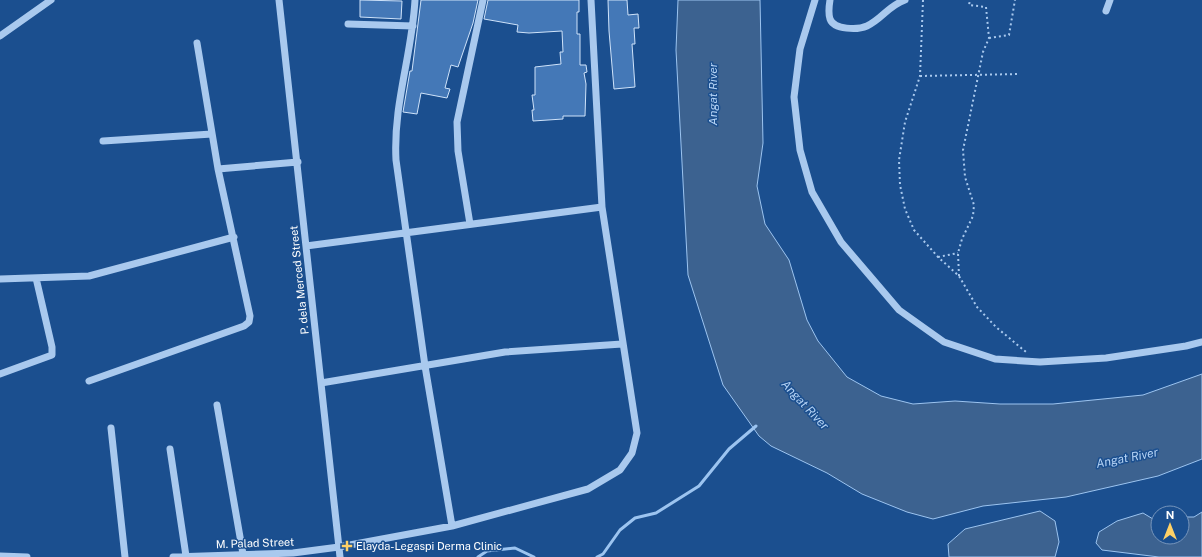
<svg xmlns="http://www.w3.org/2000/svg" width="1202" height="557" viewBox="0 0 1202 557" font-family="'Public Sans',sans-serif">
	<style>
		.water { fill: #3c6290; stroke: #9cc4f0 }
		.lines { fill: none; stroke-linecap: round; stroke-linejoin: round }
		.stream { stroke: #9cc4f0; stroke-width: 3 }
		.building { fill: #4478b7; stroke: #cfe3fa }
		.path { stroke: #a9c9ee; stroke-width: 2; stroke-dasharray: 2 3; stroke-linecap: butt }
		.minor { stroke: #a9c9ee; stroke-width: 7 }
		.poi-dot { fill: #ffd166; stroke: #1b4f8f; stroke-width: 1.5 }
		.labels { text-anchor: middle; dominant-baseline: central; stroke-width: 3; stroke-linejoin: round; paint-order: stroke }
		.street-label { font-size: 11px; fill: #fff; stroke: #1b4f8f }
		.poi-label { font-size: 11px; fill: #fff; stroke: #1b4f8f; text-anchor: start }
		.water-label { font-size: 12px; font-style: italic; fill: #b5d3f5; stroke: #1b4f8f }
	</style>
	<rect width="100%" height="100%" fill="#1b4f8f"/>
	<!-- water -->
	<path class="water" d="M678,0h82l3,143 -6,43 8,38 24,36 18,60 11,21 29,36 34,19 32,8 42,-3 45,3h53l90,-9 59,-21v85l-44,17 -92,21 -83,9 -50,13 -26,-7 -45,-18 -35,-21 -56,-27 -12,-10 -36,-51 -35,-110 -12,-225z
		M1040,511l15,10 4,21 -4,15h-106l-1,-13 17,-15z
		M1202,512v45h-43l-57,-7 -6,-7 3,-11 18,-11 26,-8 10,6 5,-1v19h24v-20h12z"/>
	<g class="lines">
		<!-- stream -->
		<path class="stream" d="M478,557l9,-6 28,-3 19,9
			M597,557l6,-3 17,-24 15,-12 21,-5 43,-27 30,-37 27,-23"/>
	</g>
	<!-- building -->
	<path class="building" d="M360,0l42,1 -1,18 -41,-2z
		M421,0h57l-5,23 -15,44 -7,-2 -6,23 5,1 -3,9 -26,-5 -4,21 -14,-2 7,-41h2z
		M488,0h91v12h-2v22h3v31h6l1,7 -3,1 2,11 -1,32h-22v3l-30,2 -1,-11h2l-2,-15h3v-28l26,-3 -1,-12h3l-1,-21 -33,2 -12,-1 1,-7 -34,-6z
		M608,0h19l1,15 10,-1 1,14h-5l1,16h-3l3,43 -21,2 -5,-58z"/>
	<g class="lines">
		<!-- path -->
		<path class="path" d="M923,0l-3,76 -15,46 -6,38 1,25 5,24 9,21 24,27 21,19 18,31 19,20 30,25
			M989,38l20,-3 6,-35
			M920,76l100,-2
			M938,257l20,-4
			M959,276l-1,-23 4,-14 11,-23 1,-11 -9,-28 -2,-27 20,-98 6,-14 -3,-31 -17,-2 1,-5"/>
		<!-- minor -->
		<path class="minor" d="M279,0l61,557
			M415,0c-3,55 -22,104 -19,160l29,206 27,160
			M815,0l-15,49 -6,48 6,53 12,42 29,50 58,68 45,32 51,17 45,3 66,-4 80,-12 16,-4
			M830,0c-1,6 -2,13 0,19 4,11 28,11 37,7 15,-7 21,-20 38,-26
			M1106,11l4,-11
			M348,24l65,2
			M0,36l51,-36
			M103,141l109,-7
			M218,169l80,-7
			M470,224l-12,-73 -1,-29 26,-122
			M306,246l296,-39
			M0,279l89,-3 145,-39
			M0,374l52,-19v-8l-16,-69
			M89,381l155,-55 5,-4 1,-6 -32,-147 -21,-126
			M321,383l184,-31 117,-8
			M217,405l26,149
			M111,428l14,129
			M170,449l16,107
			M0,556l27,1
			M173,557l120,-4 46,-6 113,-21 136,-37 32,-19 12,-17 5,-20 -35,-226 -11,-207"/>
	</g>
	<!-- markers -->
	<path class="poi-dot" d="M345 540h4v4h4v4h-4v4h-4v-4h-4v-4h4z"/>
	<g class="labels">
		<!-- street labels -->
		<g class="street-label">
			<text transform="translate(299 280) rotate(-96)">P. dela Merced Street</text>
			<text transform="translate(255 543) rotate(-2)">M. Palad Street</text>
		</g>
		<!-- poi labels -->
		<g class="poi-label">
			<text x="356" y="546">Elayda-Legaspi Derma Clinic</text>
		</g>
		<!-- water labels -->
		<g class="water-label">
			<text transform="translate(713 94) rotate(-90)">Angat River</text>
			<text transform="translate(805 405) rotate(47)">Angat River</text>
			<text transform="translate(1127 458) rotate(-11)">Angat River</text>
		</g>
	</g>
	<!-- north arrow -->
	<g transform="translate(1170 525)"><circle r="19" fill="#1b4f8f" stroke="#7695bc"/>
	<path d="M0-3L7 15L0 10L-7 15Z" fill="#ffd166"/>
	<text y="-6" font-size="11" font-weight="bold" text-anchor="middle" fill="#ffffff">N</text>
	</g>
</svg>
